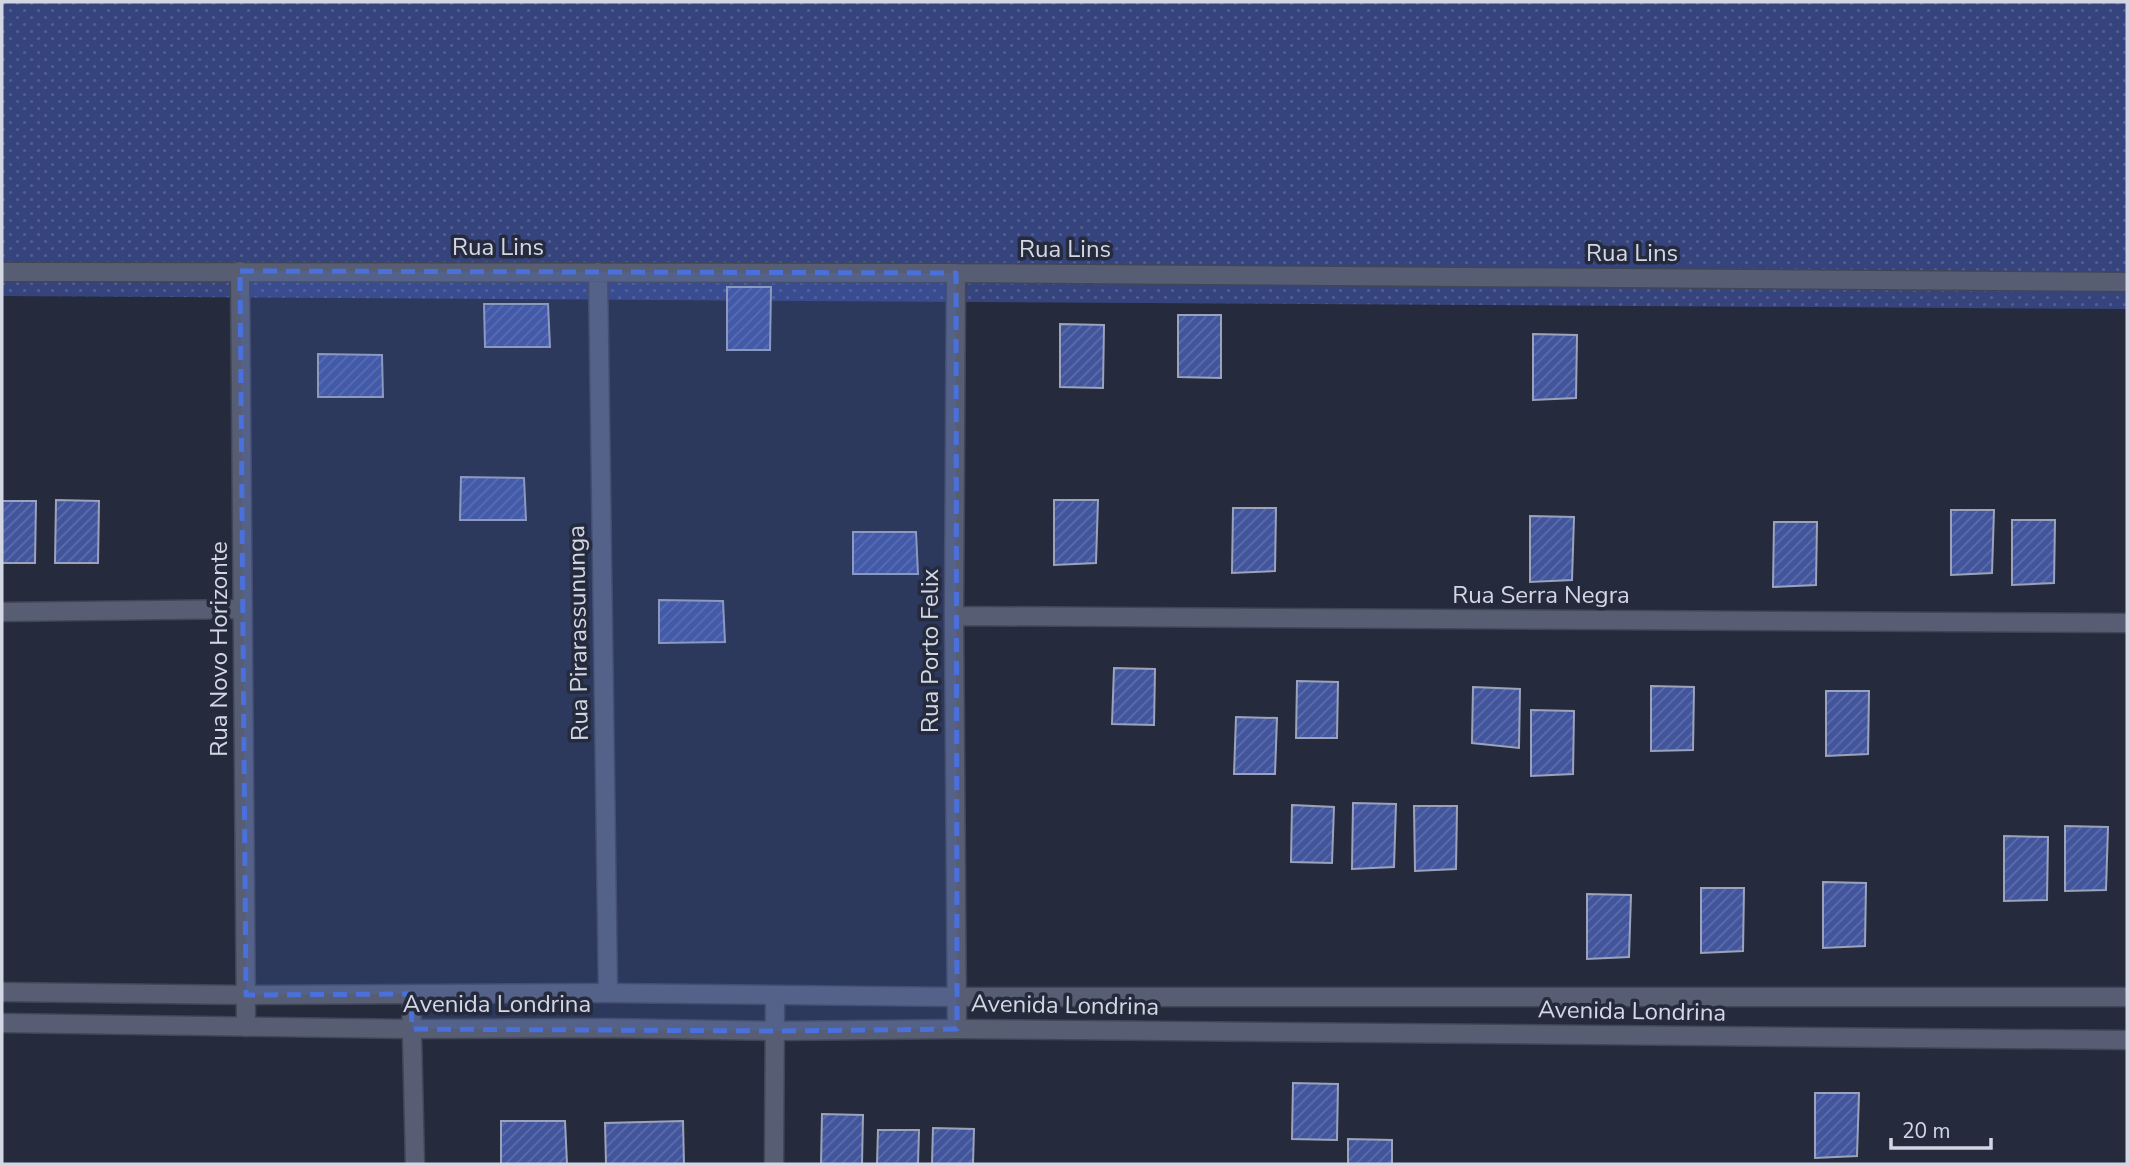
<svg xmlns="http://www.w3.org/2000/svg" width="2129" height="1166" viewBox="0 0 2129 1166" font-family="'Nunito Sans',sans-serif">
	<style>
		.grass { fill: url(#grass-dots) }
		.building { fill: url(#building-hatch); stroke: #9ba3ba; stroke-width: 2 }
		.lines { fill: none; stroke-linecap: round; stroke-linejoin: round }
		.minor-casing { stroke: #414656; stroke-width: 21 }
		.tertiary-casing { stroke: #414656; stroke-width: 21 }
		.minor { stroke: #575e73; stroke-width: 18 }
		.tertiary { stroke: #575e73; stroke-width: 18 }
		.marked { fill: #4a70db; fill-opacity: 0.2; stroke: #4a70db; stroke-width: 5; stroke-dasharray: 14 9; stroke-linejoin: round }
		.labels { text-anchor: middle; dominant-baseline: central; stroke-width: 7; stroke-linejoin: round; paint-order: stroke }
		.street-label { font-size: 24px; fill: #d3d7e4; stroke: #252b3d }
	</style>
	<defs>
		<pattern id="grass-dots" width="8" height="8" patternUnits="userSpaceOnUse" patternTransform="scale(1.75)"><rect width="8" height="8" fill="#36447d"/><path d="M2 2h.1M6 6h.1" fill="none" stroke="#525e8f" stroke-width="1.8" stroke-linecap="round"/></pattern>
		<pattern id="building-hatch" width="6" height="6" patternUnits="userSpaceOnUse" patternTransform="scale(1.75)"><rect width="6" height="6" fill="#42559c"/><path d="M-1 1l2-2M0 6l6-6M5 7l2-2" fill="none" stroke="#5c6daa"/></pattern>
	</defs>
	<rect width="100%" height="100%" fill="#252b3d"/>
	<!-- grass -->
	<path class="grass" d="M2,2h2125v307l-2125,-13z"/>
	<!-- building -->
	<path class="building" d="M727,287h44l-1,63h-43z
		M484,304h64l2,43h-65z
		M1178,315h43v63l-43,-1z
		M1060,324l44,1 -1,63 -43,-1z
		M1533,334l44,1 -1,63 -43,2z
		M318,354l64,1 1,42h-65z
		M461,477l63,1 2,42h-66z
		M56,500l43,1 -1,62h-43z
		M1054,500h44l-2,63 -42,2z
		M2,501h34l-1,62h-33z
		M1233,508h43l-1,63 -43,2z
		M1951,510h43l-2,63 -41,2z
		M1530,516l44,1 -2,63 -42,2z
		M2012,520h43l-1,63 -42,2z
		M1774,522h43l-1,63 -43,2z
		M853,532h63l2,42h-65z
		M659,600l64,1 2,41 -66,1z
		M1114,668l41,1 -1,56 -42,-1z
		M1297,681l41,1 -1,56h-41z
		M1651,686l43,1 -1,63 -42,1z
		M1473,687l47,2 -1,59 -47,-5z
		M1826,691h43l-1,63 -42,2z
		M1531,710l43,1 -1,63 -42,2z
		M1236,717l41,1 -2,56h-41z
		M1353,803l43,1 -2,63 -42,2z
		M1292,805l42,2 -2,56 -41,-1z
		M1414,806h43l-1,63 -41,2z
		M2065,826l43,1 -2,63 -41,1z
		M2004,836l44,1 -1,63 -43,1z
		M1823,882l43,1 -1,63 -42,2z
		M1701,888h43l-1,63 -42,2z
		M1587,894l44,1 -2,62 -42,2z
		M1293,1083l45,1 -1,56 -45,-1z
		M1815,1093h44l-2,63 -42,2z
		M822,1114l41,1 -1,49h-41z
		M501,1121h64l2,43h-66z
		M683,1121l1,43h-78l-1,-41z
		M933,1128l41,1 -1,35h-41z
		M878,1130h41l-1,34h-41z
		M1348,1139l44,1v24h-44z"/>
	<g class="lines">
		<!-- minor casing -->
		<g class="minor-casing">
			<path id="minor" d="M240,271l6,756
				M2,272l954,1 1171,9
				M598,272l10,721
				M956,273l-2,343 3,413
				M2,612l241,-3
				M954,616l1173,7
				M411,994l4,170
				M774,1164l1,-167"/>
		</g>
		<!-- tertiary casing -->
		<g class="tertiary-casing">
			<path id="tertiary" d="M2,992l244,3 362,-2 349,4h1170
				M2,1023l410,6 196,-1 166,3 183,-2 1170,11"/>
		</g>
		<!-- minor -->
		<use href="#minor" class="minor"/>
		<!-- tertiary -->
		<use href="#tertiary" class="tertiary"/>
	</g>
	<!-- marked area -->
	<path class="marked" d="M240,271l716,2 1,756 -183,2 -362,-2 -1,-35 -165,1z"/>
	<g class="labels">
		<!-- street labels -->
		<g class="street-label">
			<text x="498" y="247">Rua Lins</text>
			<text x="1065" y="249">Rua Lins</text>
			<text x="1632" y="253">Rua Lins</text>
			<text x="1541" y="595">Rua Serra Negra</text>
			<text transform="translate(578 633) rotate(-91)">Rua Pirarassununga</text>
			<text transform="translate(219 649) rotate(-90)">Rua Novo Horizonte</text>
			<text transform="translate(930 651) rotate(-90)">Rua Porto Felix</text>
			<text x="497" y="1004">Avenida Londrina</text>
			<text transform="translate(1065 1005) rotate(1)">Avenida Londrina</text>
			<text transform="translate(1632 1011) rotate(1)">Avenida Londrina</text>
		</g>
	</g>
	<!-- border -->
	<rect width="2129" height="1166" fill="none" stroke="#d3d7e4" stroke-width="7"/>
	<!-- scale -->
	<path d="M1891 1138v10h100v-10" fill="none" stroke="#d3d7e4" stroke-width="3.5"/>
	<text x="1902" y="1138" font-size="21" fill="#d3d7e4" stroke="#252b3d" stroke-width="5" paint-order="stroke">20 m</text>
</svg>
